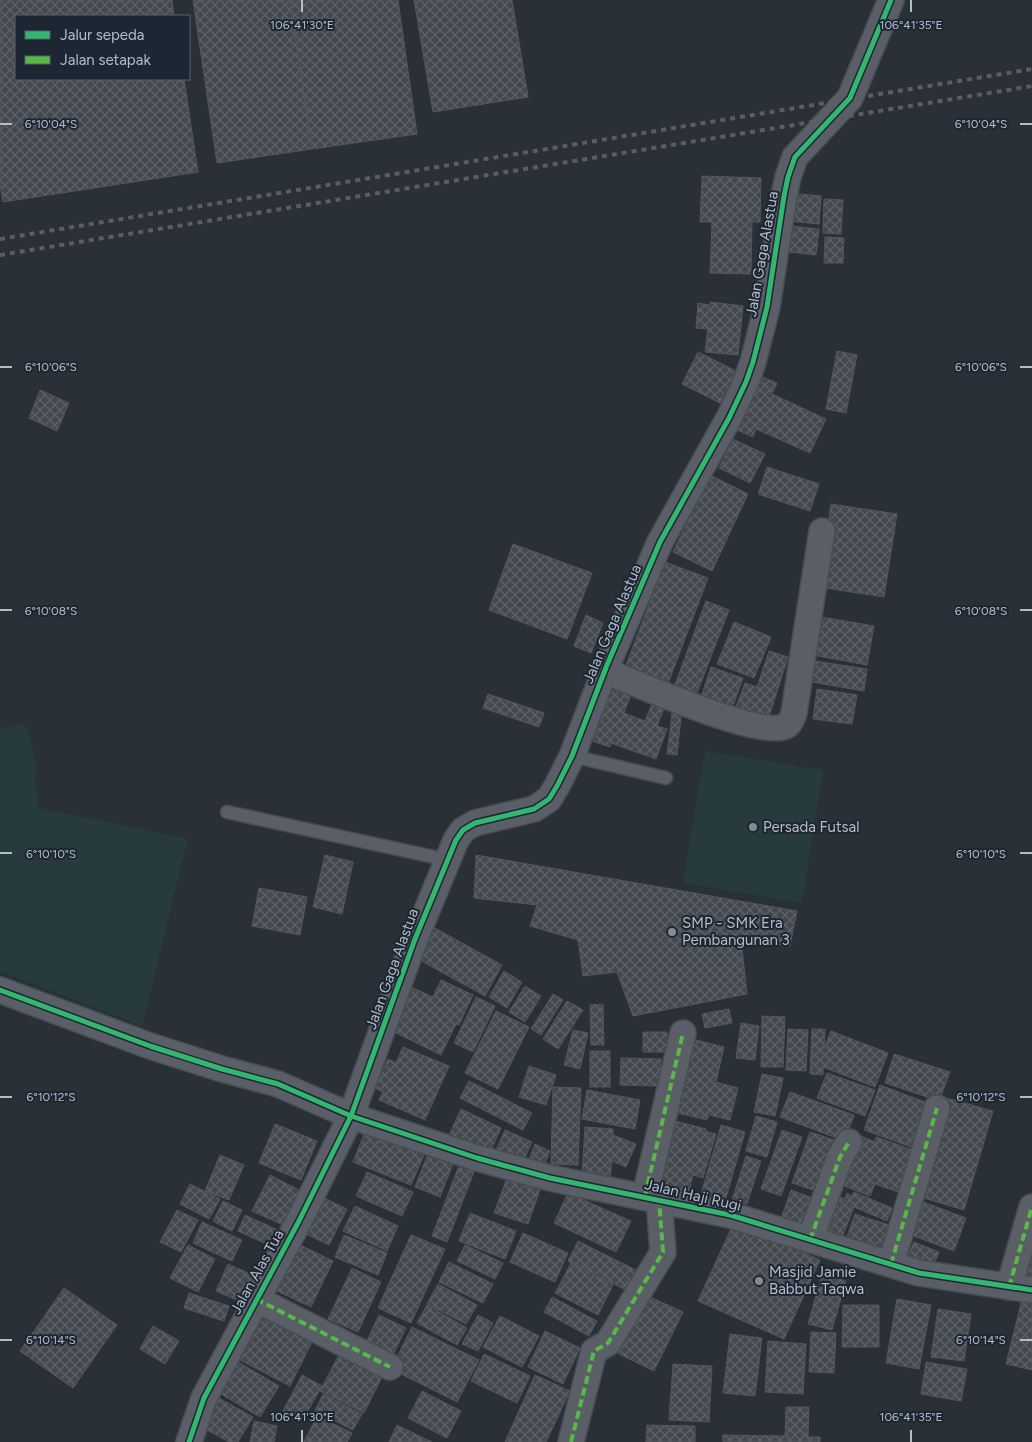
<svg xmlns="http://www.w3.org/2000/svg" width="1032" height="1442" viewBox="0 0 1032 1442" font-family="Figtree,sans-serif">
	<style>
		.grass { fill: #273a3e }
		.building { fill: url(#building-cross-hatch); stroke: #52575f }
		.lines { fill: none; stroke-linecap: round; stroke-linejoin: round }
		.service-casing { stroke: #484c53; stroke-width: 15 }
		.minor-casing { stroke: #484c53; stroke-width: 28 }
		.service { stroke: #5a5e66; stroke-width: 12 }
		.minor { stroke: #5a5e66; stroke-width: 25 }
		.rail { stroke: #595d64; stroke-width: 4; stroke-dasharray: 5 5; stroke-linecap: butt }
		.quiet { stroke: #58b947; stroke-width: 4; stroke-dasharray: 8 4; stroke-linecap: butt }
		.cycleway-casing { stroke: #1d2633; stroke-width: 8 }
		.cycleway { stroke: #33b770; stroke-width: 5 }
		.ticks { fill: none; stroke: #b4bcc9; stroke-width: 2 }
		.poi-dot { fill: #848b96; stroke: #1d2633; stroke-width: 2 }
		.labels { text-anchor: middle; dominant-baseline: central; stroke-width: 4; stroke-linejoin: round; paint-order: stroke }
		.street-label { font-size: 15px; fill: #b4bcc9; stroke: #1d2633 }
		.poi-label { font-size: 15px; fill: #b4bcc9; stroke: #1d2633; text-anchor: start }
		.ticks-label { font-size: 12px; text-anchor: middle; fill: #b4bcc9; stroke: #1d2633; stroke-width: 4; stroke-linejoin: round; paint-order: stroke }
	</style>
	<defs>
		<pattern id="building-cross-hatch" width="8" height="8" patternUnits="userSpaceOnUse" patternTransform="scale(1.25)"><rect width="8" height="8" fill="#444950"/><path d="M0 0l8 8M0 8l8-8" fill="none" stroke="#5d6168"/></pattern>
	</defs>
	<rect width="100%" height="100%" fill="#2a3038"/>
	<!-- grass -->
	<path class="grass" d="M25,724l11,37 -1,22 4,25 149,31 -46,187 -142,-55v-242z
		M705,751l118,19 -21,133 -119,-20z"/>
	<!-- building -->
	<path class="building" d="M0,0h172l2,16h-158v63h168l14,93 -195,30 -3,-18z
		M193,0h97l22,149 -95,14z
		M290,0h108l19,134 -105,15z
		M414,0h98l16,97 -95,15z
		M702,176l59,2 -1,44h-8l-1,52 -41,-1 2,-51h-12z
		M791,193l30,3 -2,28 -31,-3z
		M824,199l19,1 -2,34 -18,-1z
		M782,225l37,4 -3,26 -36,-4z
		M825,237l19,1 -1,25h-19z
		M710,302l33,4 -5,49 -33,-3 3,-23 -12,-1 2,-25 12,2z
		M837,351l20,4 -11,58 -20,-4z
		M698,352l38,19 -16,32 -38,-19z
		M762,377l15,6 -5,11 54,25 -16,34 -54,-24 -3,8 -16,-7z
		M40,390l29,13 -12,28 -28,-13z
		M733,439l32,15 -15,29 -31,-15z
		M767,467l52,17 -9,27 -52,-17z
		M710,475l38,19 -36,77 -39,-19z
		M831,504l66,10 -13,83 -65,-10z
		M513,544l79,29 -25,66 -78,-29z
		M665,562l43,16 -42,111 -43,-16z
		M706,601l23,9 -34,88 -22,-8z
		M586,615l17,8 -12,30 -17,-7z
		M815,616l59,10 -7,39 -59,-11z
		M734,622l37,15 -17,41 -37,-14z
		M769,651l19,6 -22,69 -18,-14 -12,-5 9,-24 12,4z
		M815,661l52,8 -3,22 -52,-9z
		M711,667l32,11 -14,39 -31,-11z
		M608,680l25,9 -9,24 21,8 11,-27 12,4 -11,28 10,3 -11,30 -45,-16 -1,4 -24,-8z
		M817,689l40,6 -5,29 -39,-5z
		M488,694l56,19 -5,14 -56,-19z
		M673,707l9,1 -5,47 -10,-1z
		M325,855l28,7 -11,52 -29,-7z
		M476,855l321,56 -7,35 -49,-7 6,55 -114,22 -16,-44 -34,4 -5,-36 -48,-14 7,-21 -63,-7z
		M259,888l48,9 -7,38 -48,-9z
		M433,927l69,38 -17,31 -69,-38z
		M504,971l18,11 -15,26 -18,-11z
		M441,980l32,15 -14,30 -3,-1 -15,31 -53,-26 21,-43 24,11z
		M525,986l16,10 -16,26 -16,-10z
		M553,994l10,6 -22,35 -10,-6z
		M476,997l19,9 -22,46 -19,-9z
		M567,1001l16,9 -25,39 -15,-10z
		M603,1004l1,41h-13l-1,-40z
		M729,1009l3,14 -27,5 -3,-14z
		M496,1011l33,16 -31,62 -33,-16z
		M762,1016l23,1 -2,50h-22z
		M741,1023l18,3 -4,34 -19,-2z
		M788,1029l20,1 -2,41 -20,-1z
		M812,1029h13l-1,19 7,-17 57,22 -13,34 -52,-20v8l-13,-1z
		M573,1030l15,3 -8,36 -16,-4z
		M643,1032h24v20h-24z
		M688,1038l36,9 -8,35 22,6 -8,32 -21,-5 -2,5 -38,-9z
		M403,1047l46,19 -24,54 -46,-20 4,-8 -8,-4 13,-29 8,4z
		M590,1051h20v36h-20z
		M894,1054l56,18 -11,29 -54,-18z
		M621,1058l40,1 -1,27 -40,-1z
		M529,1066l27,9 -10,30 -27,-8z
		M827,1073l48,17 -10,26 -48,-18z
		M762,1074l21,4 -8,38 -21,-4z
		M469,1081l63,32 -9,17 -63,-32z
		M880,1085l53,20 -16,44 -53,-19z
		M553,1087l28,1 -3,77 -27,-1z
		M587,1090l53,10 -5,29 -53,-10z
		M790,1092l64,23 -9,26 -65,-24z
		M946,1098l47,13 -29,99 -47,-14z
		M461,1109l40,19 -14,31 -40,-19z
		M756,1116l21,6 -10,35 -21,-6z
		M668,1119l38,10 -1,2 11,3 -13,44 -10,-3 -5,20 -39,-11z
		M275,1124l42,17 -16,39 -42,-17z
		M721,1125l24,7 -20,69 -24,-7z
		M367,1127l59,23 -15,35 -58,-23z
		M585,1127l28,2v6l23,9 -10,23 -14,-6 -2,17 -28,-2z
		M505,1130l27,12 -11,24 -27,-11z
		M782,1130l20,7 -21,59 -20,-7z
		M810,1132l27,9 -18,51 -27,-9z
		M856,1134l19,8 1,-5 40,14 -15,42 -26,-9 -5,12 -33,-13z
		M535,1144l15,7 -8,20 -15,-7z
		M429,1151l25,10 -14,36 -25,-10z
		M220,1155l24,10 -15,35 -24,-9z
		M746,1156l15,5 -14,43 -15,-4z
		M460,1163l15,6 -28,73 -15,-6z
		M367,1172l46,20 -11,24 -46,-20z
		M270,1175l29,15 -16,35 -31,-14z
		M508,1175l33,12 -13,37 -34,-11z
		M190,1184l30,15 -11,20 -29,-15z
		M791,1190l27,10 -11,31 -27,-9z
		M854,1192l38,16 -5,13 -33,-14 -11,28 -12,-4 16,-38 5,3z
		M568,1193l63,28 -15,31 -62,-29z
		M832,1194l12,5 -16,36 -12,-5z
		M322,1197l25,12 -18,36 -25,-12z
		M223,1201l19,9 -10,21 -19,-10z
		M923,1202l43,16 -12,33 -43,-16z
		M355,1206l43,20 -11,25 -44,-20z
		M177,1210l21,10 -17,32 -21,-10z
		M470,1213l46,18 -11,28 -46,-18z
		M855,1214l37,12 -11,32 -37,-13z
		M245,1215l35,16 -7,16 -35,-16z
		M202,1222l40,18 -10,21 -39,-18z
		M734,1222l86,38 -36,79 -86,-38z
		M523,1233l45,20 -13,29 -45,-20z
		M344,1235l43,18 -9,22 -43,-18z
		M411,1235l34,14 -34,74 -33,-15z
		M578,1241l58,29 -10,20 -58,-29z
		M914,1242l25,10 -8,19 -25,-11z
		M188,1245l27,14 -17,33 -28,-14z
		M300,1245l33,16 -22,46 -34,-16z
		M465,1245l38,18 -8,16 -38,-18z
		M1021,1251l11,2v29l-16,-4z
		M449,1262l44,22 -10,19 -44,-21z
		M571,1263l42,22 -15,30 -43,-22z
		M228,1264l25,11 -12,27 -25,-11z
		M352,1268l29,14 -23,50 -30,-13z
		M822,1274l24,7 -14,49 -24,-6z
		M438,1284l39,21 -11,19 -39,-20z
		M64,1288l53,37 -44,63 -53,-37z
		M1024,1291l8,2v77l-26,-6z
		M189,1293l40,13 -5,15 -40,-13z
		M641,1293l42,19 -29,59 -41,-20z
		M552,1297l45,24 -8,15 -45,-24z
		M897,1299l34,6 -12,64 -33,-6z
		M427,1305l40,23 -10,17 -40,-22z
		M843,1305h36v42h-37z
		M938,1309l33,5 -7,47 -33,-4z
		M259,1314l53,28 -22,44 -54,-28z
		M379,1315l27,13 -16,33 -27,-12z
		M478,1315l15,8 -15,28 -16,-7z
		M500,1316l39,20 -17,31 -39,-20z
		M153,1326l26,15 -14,23 -25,-15z
		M412,1327l67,33 -22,42 -66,-33z
		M545,1331l35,17 -17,36 -35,-17z
		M811,1332l25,1 -2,40 -25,-1z
		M730,1334l32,4 -7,58 -32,-3z
		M768,1341l38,3 -3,50 -38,-2z
		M340,1353l43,22 -19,38 -44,-22z
		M484,1354l46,22 -13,27 -46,-22z
		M233,1359l46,27 -19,31 -46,-27z
		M926,1362l41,7 -6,32 -40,-7z
		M673,1364l39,2 -3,56 -40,-2z
		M302,1375l20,11 -20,35 -19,-10z
		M535,1375l35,16 -24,51h-41z
		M422,1391l39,20 -14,27 -39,-20z
		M323,1394l39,20 -9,16 -38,-19z
		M217,1397l36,20 -15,25h-9l-29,-16z
		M786,1407h23l-1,30h12v5h-97v-7l62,1z
		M317,1416l35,17 -5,9h-43z
		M254,1421l23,5 -3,16h-24z
		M397,1425l35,17h-43z
		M647,1425l48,1v16h-49z"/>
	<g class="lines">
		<!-- service casing -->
		<g class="service-casing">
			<path id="service" d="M572,756l94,22
				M227,812l221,48"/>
		</g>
		<!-- minor casing -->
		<g class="minor-casing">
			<path id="minor" d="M605,671c31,12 156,68 181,55 5,-3 6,-8 8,-13l28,-182
				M0,990l150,56 72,23 56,15 73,32 126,42 73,20 180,37 189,58 113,17
				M645,1196l38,-163
				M810,1240l30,-83 9,-15
				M891,1264l46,-156
				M1009,1287l23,-80
				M256,1299l134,68
				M189,1442l15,-44 95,-177 52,-105 64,-177 41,-99 7,-10 12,-7 59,-14 15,-10 8,-13 15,-30 35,-91 53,-123 69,-124 17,-36 7,-20 14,-55 17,-111 4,-19 7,-20 55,-59 41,-98
				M571,1442l23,-91 14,-8 55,-91 -4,-52"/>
		</g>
		<!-- service -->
		<use href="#service" class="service"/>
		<!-- minor -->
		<use href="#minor" class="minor"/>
		<!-- rail -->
		<path class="rail" d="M0,239l1032,-170
			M0,255l1032,-169"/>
		<!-- quiet -->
		<path class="quiet" d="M645,1196l38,-163
			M810,1240l30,-83 9,-15
			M891,1264l46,-156
			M1009,1287l23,-80
			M256,1299l134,68
			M571,1442l23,-91 14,-8 55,-91 -4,-52"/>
		<!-- cycleway casing -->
		<g class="cycleway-casing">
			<path id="cycleway" d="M0,990l150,56 72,23 56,15 73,32 126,42 73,20 180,37 189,58 113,17
				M189,1442l15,-44 95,-177 52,-105 64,-177 41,-99 7,-10 12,-7 59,-14 15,-10 8,-13 15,-30 35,-91 53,-123 69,-124 17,-36 7,-20 14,-55 17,-111 4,-19 7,-20 55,-59 41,-98"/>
		</g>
		<!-- cycleway -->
		<use href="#cycleway" class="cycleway"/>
	</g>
	<!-- ticks -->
	<path class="ticks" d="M302,0v12M911,0v12M0,124h12M1020,124h12M0,367h12M1020,367h12M0,610h12M1020,610h12M0,853h12M1020,853h12M0,1097h12M1020,1097h12M0,1340h12M1020,1340h12M302,1430v12M911,1430v12"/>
	<!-- markers -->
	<g class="poi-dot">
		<circle cx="753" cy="827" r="5"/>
		<circle cx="672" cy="932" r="5"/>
		<circle cx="759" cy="1281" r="5"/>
	</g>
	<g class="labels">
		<!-- street labels -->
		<g class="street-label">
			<text transform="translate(762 254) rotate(-80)">Jalan Gaga Alastua</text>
			<text transform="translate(612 624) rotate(-67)">Jalan Gaga Alastua</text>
			<text transform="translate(392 969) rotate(-70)">Jalan Gaga Alastua</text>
			<text transform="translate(693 1195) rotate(13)">Jalan Haji Rugi</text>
			<text transform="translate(257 1272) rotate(-61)">Jalan Alas Tua</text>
		</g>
		<!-- poi labels -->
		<g class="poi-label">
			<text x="763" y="827">Persada Futsal</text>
			<text x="682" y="923">SMP - SMK Era<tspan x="682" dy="17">Pembangunan 3</tspan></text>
			<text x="769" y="1272">Masjid Jamie<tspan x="769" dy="17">Babbut Taqwa</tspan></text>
		</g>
	</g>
	<g class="ticks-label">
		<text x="302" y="29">106°41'30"E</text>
		<text x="911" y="29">106°41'35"E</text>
		<text x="51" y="128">6°10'04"S</text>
		<text x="981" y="128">6°10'04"S</text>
		<text x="51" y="371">6°10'06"S</text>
		<text x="981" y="371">6°10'06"S</text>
		<text x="51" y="615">6°10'08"S</text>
		<text x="981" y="615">6°10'08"S</text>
		<text x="51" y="858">6°10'10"S</text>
		<text x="981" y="858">6°10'10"S</text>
		<text x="51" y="1101">6°10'12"S</text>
		<text x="981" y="1101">6°10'12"S</text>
		<text x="51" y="1344">6°10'14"S</text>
		<text x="981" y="1344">6°10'14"S</text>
		<text x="302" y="1421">106°41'30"E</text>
		<text x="911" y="1421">106°41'35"E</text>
	</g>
	<!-- legend -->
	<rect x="15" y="15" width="175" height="65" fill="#1d2633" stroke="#59626f"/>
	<rect x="25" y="31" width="25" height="8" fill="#33b770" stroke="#59626f"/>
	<text x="60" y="40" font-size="15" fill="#b4bcc9">Jalur sepeda</text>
	<rect x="25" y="56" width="25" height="8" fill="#58b947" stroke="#59626f"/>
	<text x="60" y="65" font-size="15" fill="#b4bcc9">Jalan setapak</text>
</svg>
